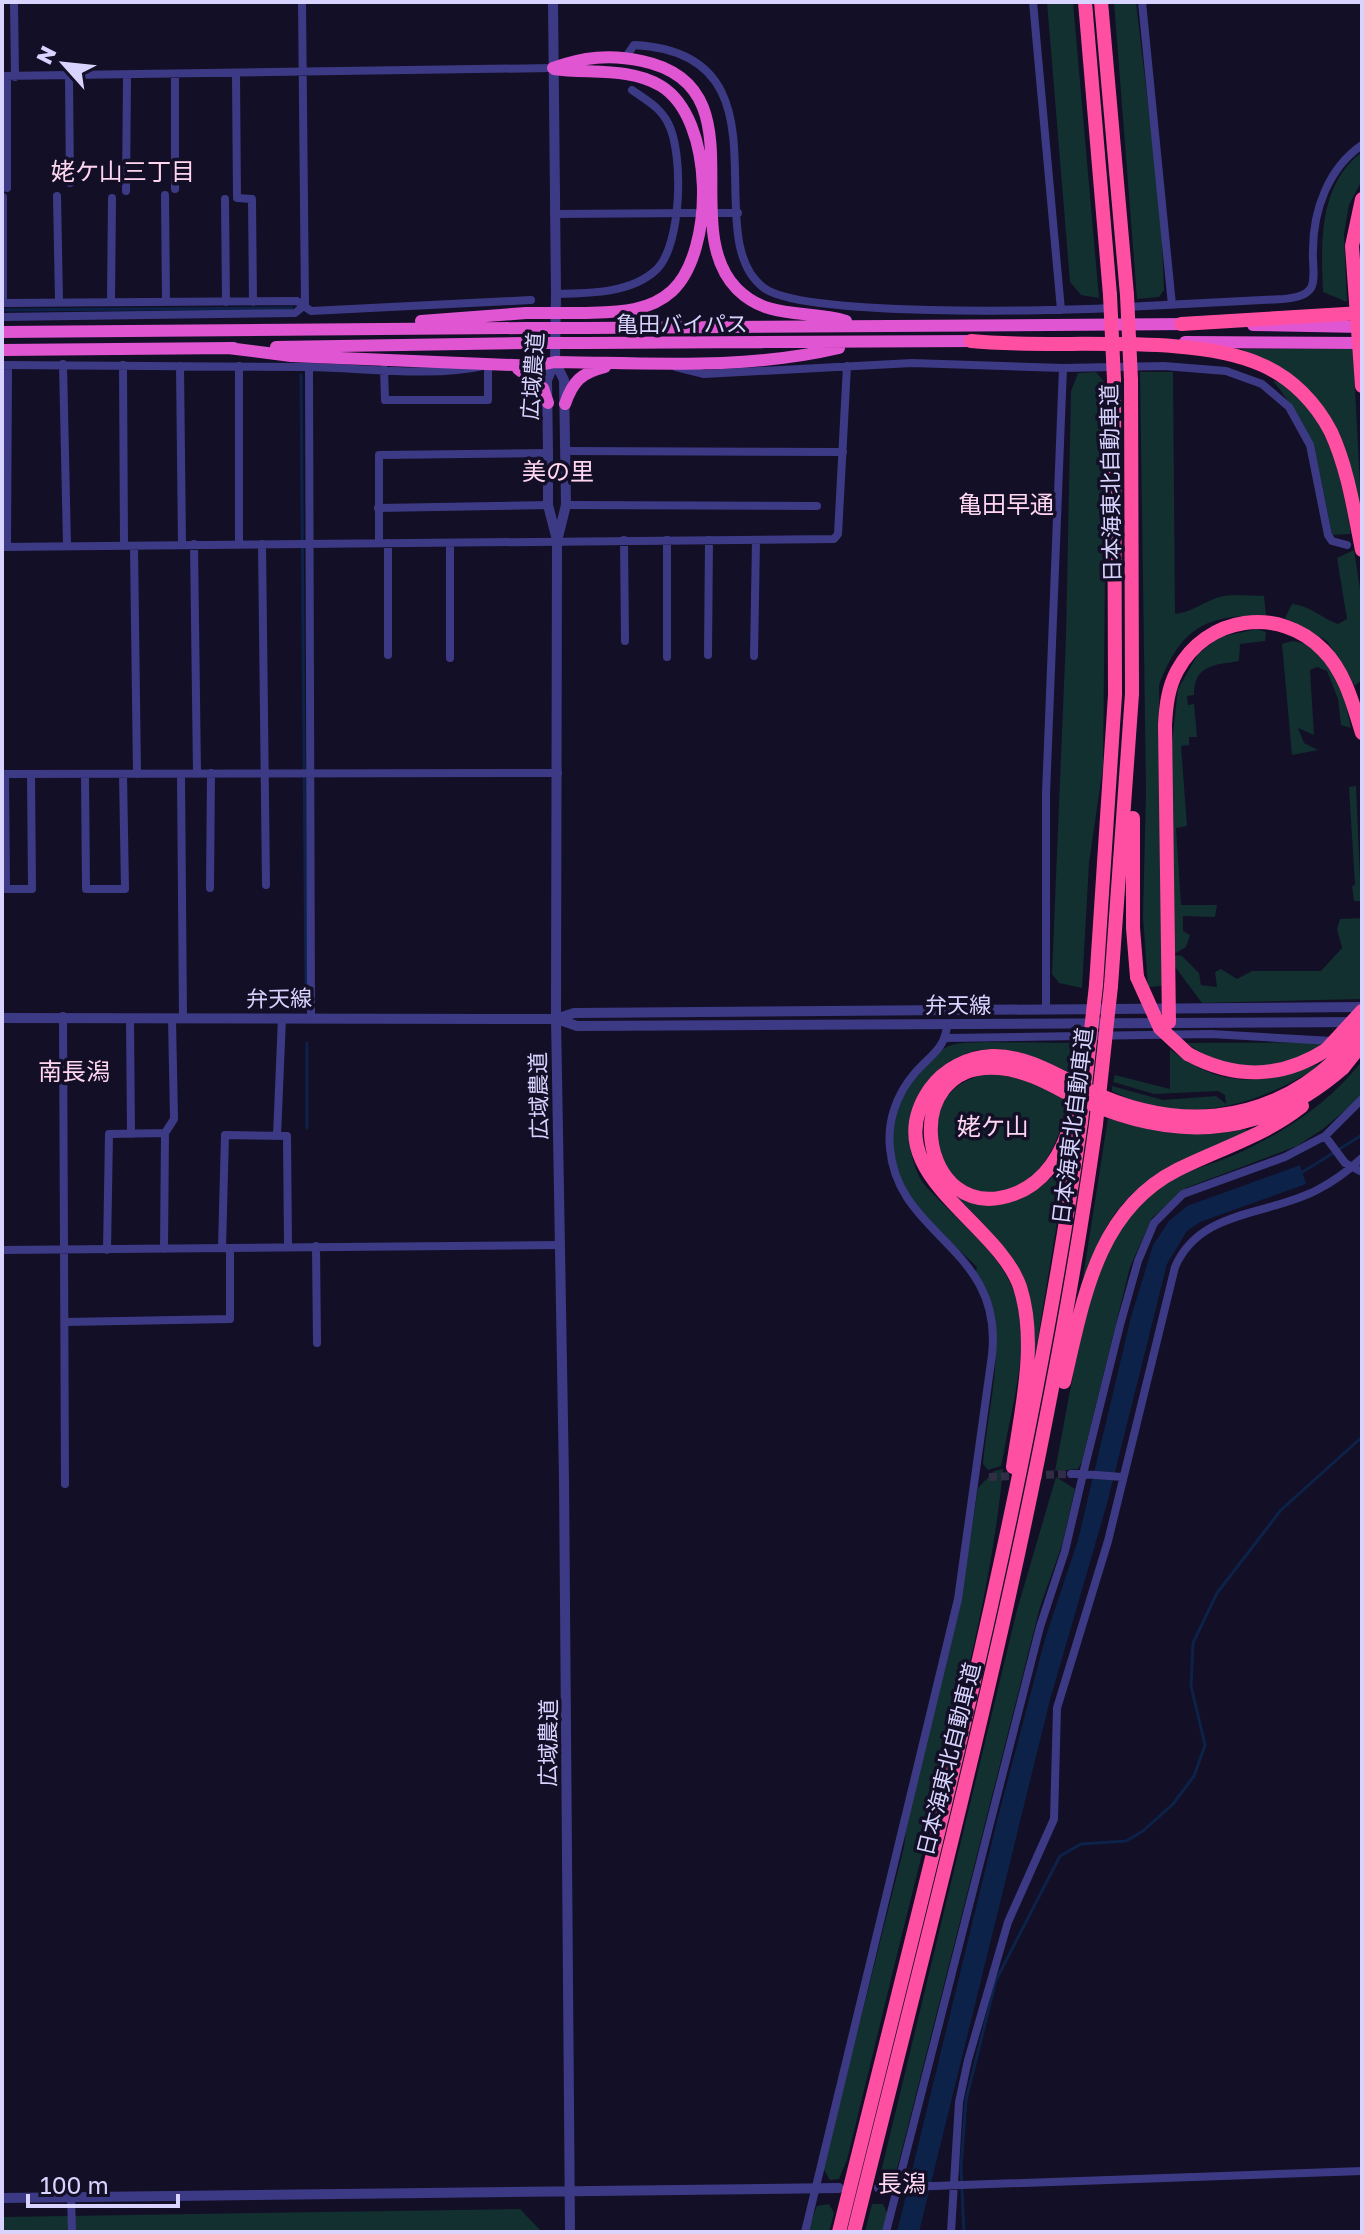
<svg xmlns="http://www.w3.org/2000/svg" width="1364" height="2234" viewBox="0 0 1364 2234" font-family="'Golos Text','Noto Sans JP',sans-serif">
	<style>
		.green { fill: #12302f }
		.water { fill: #0c2248 }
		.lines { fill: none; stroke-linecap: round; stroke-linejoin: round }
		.stream { stroke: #0c2248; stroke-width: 3 }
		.minor-tunnel { stroke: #312d47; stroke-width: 8; stroke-dasharray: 8 4; stroke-linecap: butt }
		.minor { stroke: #3d3a85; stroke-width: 8 }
		.tertiary { stroke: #3d3a85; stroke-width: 10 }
		.trunk { stroke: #e055d1; stroke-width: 12 }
		.motorway { stroke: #ff4fa3; stroke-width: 14 }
		.trunk-bridge { stroke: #e055d1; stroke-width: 12 }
		.motorway-bridge { stroke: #ff4fa3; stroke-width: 14 }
		.labels { text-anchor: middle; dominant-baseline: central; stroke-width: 7; stroke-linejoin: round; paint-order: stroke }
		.street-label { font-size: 22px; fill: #d9d4ff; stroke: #130f26 }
		.neighbourhood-label { font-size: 24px; fill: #ffd6f0; stroke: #130f26 }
	</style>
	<rect width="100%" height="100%" fill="#130f26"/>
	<!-- green -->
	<path class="green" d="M1047,2h26l26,296 -18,-3 -11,-13z
		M1114,2h22l25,212 3,76 -5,7 -22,2z
		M1362,152v28l-13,25 -5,29 3,68 -24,-10c-2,-48 -5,-107 39,-140z
		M1241,349h112l9,176 -20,-78 -74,-86z
		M1096,372l11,13 -4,382 -14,96 -7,125 -23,-5 -7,-9 14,-338 5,-245 7,-18z
		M1140,372h33l2,242c16,-1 32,-15 49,-18 13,-2 27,0 40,0l2,19c-61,1 -84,11 -107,70l3,301 -14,1 -5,-70 3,-126z
		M1273,381c9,0 14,7 21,12 40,35 48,92 57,141l-19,1c-12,-62 -17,-104 -59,-154z
		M1354,550l8,52v77l-7,7 -28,-45 -42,-23 7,-14c19,2 29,14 46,20l9,-5 -10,-61z
		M1257,629l9,3 -1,9 -25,3 -1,17c-25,4 -45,4 -45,34l-7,1 1,9 6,-1 3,33h-8v8l-8,1 6,80 -11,2 5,77h36l-2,12 -32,-1v15l7,4 -4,12 -12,7 -3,-203 7,-62 20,-35 22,-17z
		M1292,641c38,3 54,56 59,87l-10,-3 -3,-26 -11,-28 -10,-4 -7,3 4,65 -16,-7 6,15 14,7 -26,5 -10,-111z
		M1356,786l5,115h-7l-2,-15 3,-1 -6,-98z
		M1362,918l-2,81 -158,4 -32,-43 6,-5 6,1 17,17 2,12 16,2 -2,-15 6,-3 16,10 15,-8h69l21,-23 -5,-19 3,-10z
		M985,1042l87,1 -2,30c-43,-19 -83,-39 -125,-8 -37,27 -45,73 -25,113 5,9 14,16 20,23 28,29 62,55 75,94 16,49 -3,109 -11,157l-3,14 -13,4 -5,-6c5,-65 30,-135 -7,-192l1,-5c-24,-23 -52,-49 -71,-77 -30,-46 -7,-112 37,-141 12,-8 29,-6 42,-7z
		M1327,1042c-40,29 -100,35 -140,1z
		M1170,1049c53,42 95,35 154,13 -62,44 -141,66 -212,29v-5l51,14 53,-4 10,8 -1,-9 -7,-4 -64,3 -41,-12 2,-7 55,14z
		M1362,1061v35l-39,33 -26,17 -111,42 -34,30 -22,49 -48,194 -4,8 -23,2c13,-64 32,-197 67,-248 11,-16 29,-31 45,-41 23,-13 50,-19 74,-30 47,-22 89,-50 121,-91z
		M989,1073l40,7 39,21c-8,48 -44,118 -105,83 -30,-18 -35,-67 -12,-92 10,-11 24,-15 38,-19z
		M1108,1118c47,15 89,21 138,11l4,5c-52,20 -109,37 -140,87 -12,19 -19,42 -28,63z
		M1059,1168h7l-31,188c-8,-82 -18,-102 -78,-158l2,-4c39,18 74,8 100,-26z
		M1003,1469c-11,118 -43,235 -72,350 -29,113 -56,227 -84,341l-8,19 -9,1 -7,-12 81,-321 4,-32 58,-249 12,-78 16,-17z
		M1056,1477l19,12 -13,56 -22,62 -145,570 -16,3 138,-570z
		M829,2204l5,9 -5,19h-22l10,-26z
		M872,2204h11l5,11 -4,17h-19z
		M520,2209l22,23h-540v-15z"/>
	<!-- water -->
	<path class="water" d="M1300,1165l6,19 -106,38 -13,9 -20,33 -59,236 -58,200 -131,532h-22l101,-415 47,-178 33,-99 53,-223 22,-72 16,-24 18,-15z"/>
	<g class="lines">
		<!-- stream -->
		<path class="stream" d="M2,310l290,-2
			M301,375l5,620
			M307,1043v85
			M1301,1173l61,-38
			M964,2232l-3,-64 5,-68 30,-120 64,-124 21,-12 45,-3 17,-10 30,-27 21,-28 11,-31 -14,-59 2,-43 24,-50 64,-83 81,-73"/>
		<!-- minor-tunnel -->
		<path class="minor-tunnel" d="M1034,1475l37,-1
			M989,1477l31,-1"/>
		<!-- minor -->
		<path class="minor" d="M14,2l1,75
			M1033,2l28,308
			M1142,2l30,303
			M625,58l9,-13c164,8 60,191 130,243 39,29 289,23 348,20
			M236,75l1,123 15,1 1,103
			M2,76l551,-8
			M69,77l1,106
			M7,188v-112
			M175,189v-113
			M126,191l1,-115
			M165,195l1,107
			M57,196l2,105
			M225,199l1,103
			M719,213h19
			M554,214l140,-1
			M556,294c32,-1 74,0 100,-24 26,-24 28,-117 12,-147 -8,-16 -22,-23 -36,-33
			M111,301l1,-103
			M2,303l295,-2 14,10 220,-11
			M3,303v-106
			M1126,307l157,-8c9,-1 22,-2 28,-11 5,-10 1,-27 2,-38 0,-39 15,-82 49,-105
			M2,317l293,-4 10,-8 -3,-303
			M63,364l4,181
			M2,365l307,2c59,1 121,11 179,-2v35h-103l-1,-31
			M123,365l1,180
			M180,366l2,179
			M239,366v179
			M309,367l2,650
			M676,367l28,7 208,-11 151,5 101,-2 62,5 36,13 27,23 21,38 18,90 4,6 15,4
			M565,451l278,1
			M566,505l251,1
			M378,508l170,-3
			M624,540l1,101
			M667,540v117
			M379,543v-88l169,-2
			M194,544l3,229
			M262,544l4,341
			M134,546l3,228
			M2,547l832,-8 4,-5 9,-168
			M7,547l1,-182
			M388,655v-112
			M708,655l1,-115
			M754,656l2,-116
			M450,658v-115
			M2,774l556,-1
			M5,774l1,115h26l-1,-115
			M85,774l1,115h39l-2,-115
			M181,774l2,245
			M210,888l1,-115
			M1046,1009v-215l17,-426
			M63,1016l2,468
			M130,1018l1,116
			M946,1038l265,-4 122,7
			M165,1133l9,-14 -2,-100
			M277,1136l5,-118
			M1325,1136l20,27 17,9
			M316,1246l1,97
			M222,1248l3,-113 62,1 1,111
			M2,1250l558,-5
			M107,1250l2,-116 56,-1 -1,116
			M66,1322l164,-3v-71
			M1071,1474h12l37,-149 18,-64 16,-38 29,-29 102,-37 40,-21 37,-37
			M878,2188l484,-17
			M71,2196l1,36
			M805,2232l153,-633 34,-244c12,-108 -95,-118 -102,-207 -3,-27 7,-54 24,-74 15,-18 32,-25 33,-50
			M886,2232l154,-605 25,-76 18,-77 39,3
			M951,2232l8,-130 9,-42 40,-138 46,-103 3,-111 51,-167 67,-274c25,-58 93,-51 142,-77 16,-8 32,-20 45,-32"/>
		<!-- tertiary -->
		<path class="tertiary" d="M553,2l3,292 -1,68 -8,18 1,73v52l9,35 -1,479 8,460 6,753
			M555,362l9,18 2,125 -8,32
			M2,1018l554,1 18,-6 788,-6
			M557,1019l20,7 785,-4
			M2,2198l837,-10"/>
		<!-- trunk -->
		<path class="trunk" d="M553,68c30,-11 57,-14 89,-7 120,25 33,165 95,228 32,32 70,20 109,32
			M554,69c34,5 76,-2 107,17 54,33 54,165 11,205 -24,22 -57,21 -87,22
			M421,321l105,-8
			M1253,325l109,2
			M585,328l606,-4
			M2,332l523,-4
			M1185,342l177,1
			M585,343l394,-2
			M276,347l249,-4
			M228,348l63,8 245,10 19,-4c94,1 191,8 284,-14
			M2,350l232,-2
			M518,369l25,19 5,15
			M565,404c8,-23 16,-31 40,-37"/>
		<!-- motorway -->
		<path class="motorway" d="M1085,2l25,293
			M1101,2l26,293
			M1356,302l-4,-56 10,-47
			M1181,324l181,-11
			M971,341c83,9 219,-9 291,24 30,13 54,38 69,67 17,37 23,79 31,118
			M1360,357l2,29
			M1133,818v110l4,49
			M1096,985l19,-290 -1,-315
			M1111,986l21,-292 -1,-314
			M1169,1022l-4,-297c1,-19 3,-37 12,-54 29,-55 102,-66 146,-21 22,22 30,54 39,83
			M1188,1054c46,25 93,25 138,-4
			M1072,1120c-9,32 -25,62 -58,74 -96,35 -119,-135 -15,-126 25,2 47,14 68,25 99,49 190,50 276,-25
			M1064,1382c19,-80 32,-171 113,-212 42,-21 87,-34 125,-64
			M1013,1467c8,-57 25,-124 7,-180 -23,-67 -147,-115 -90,-198 14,-20 38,-32 62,-33 34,-1 66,20 96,34 86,41 175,37 247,-30
			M839,2232c91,-368 189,-734 242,-1110
			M854,2232c91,-367 190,-733 242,-1108"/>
		<!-- trunk-bridge -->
		<path class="trunk-bridge" d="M526,313h59
			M525,328h60
			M525,343h60"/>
		<!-- motorway-bridge -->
		<path class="motorway-bridge" d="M1110,295l4,85
			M1127,295l4,85
			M1356,302l4,55
			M1137,977l23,51 28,26
			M1326,1050l36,-39
			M1335,1060l24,-31
			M1343,1068l19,-24
			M1081,1122l15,-137
			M1096,1124l15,-138"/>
	</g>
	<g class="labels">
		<!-- street labels -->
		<g class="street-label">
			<text x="682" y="323">亀田バイパス</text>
			<text transform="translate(532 376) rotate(-86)">広域農道</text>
			<text transform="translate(1110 483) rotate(-91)">日本海東北自動車道</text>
			<text transform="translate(279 998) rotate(-1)">弁天線</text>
			<text x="958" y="1004">弁天線</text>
			<text transform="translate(538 1096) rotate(-91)">広域農道</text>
			<text transform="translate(1072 1126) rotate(-83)">日本海東北自動車道</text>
			<text transform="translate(547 1743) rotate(-90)">広域農道</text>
			<text transform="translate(948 1759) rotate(-76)">日本海東北自動車道</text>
		</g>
		<!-- neighbourhood labels -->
		<g class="neighbourhood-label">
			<text x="123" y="170">姥ケ山三丁目</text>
			<text x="558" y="470">美の里</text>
			<text x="1006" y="503">亀田早通</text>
			<text x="74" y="1070">南長潟</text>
			<text x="993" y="1125">姥ケ山</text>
			<text x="902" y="2182">長潟</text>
		</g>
	</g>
	<!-- border -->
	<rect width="1364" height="2234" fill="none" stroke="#d9d4ff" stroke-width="8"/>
	<!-- north arrow -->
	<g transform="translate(64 64) rotate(297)" stroke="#130f26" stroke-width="6" paint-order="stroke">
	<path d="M0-6L14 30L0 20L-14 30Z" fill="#d9d4ff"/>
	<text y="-12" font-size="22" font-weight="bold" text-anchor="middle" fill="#d9d4ff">N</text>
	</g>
	<!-- scale -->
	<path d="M28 2194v12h150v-12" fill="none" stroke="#d9d4ff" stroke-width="4"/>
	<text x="40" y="2194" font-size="24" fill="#d9d4ff" stroke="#130f26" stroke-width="6" paint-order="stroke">100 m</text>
</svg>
